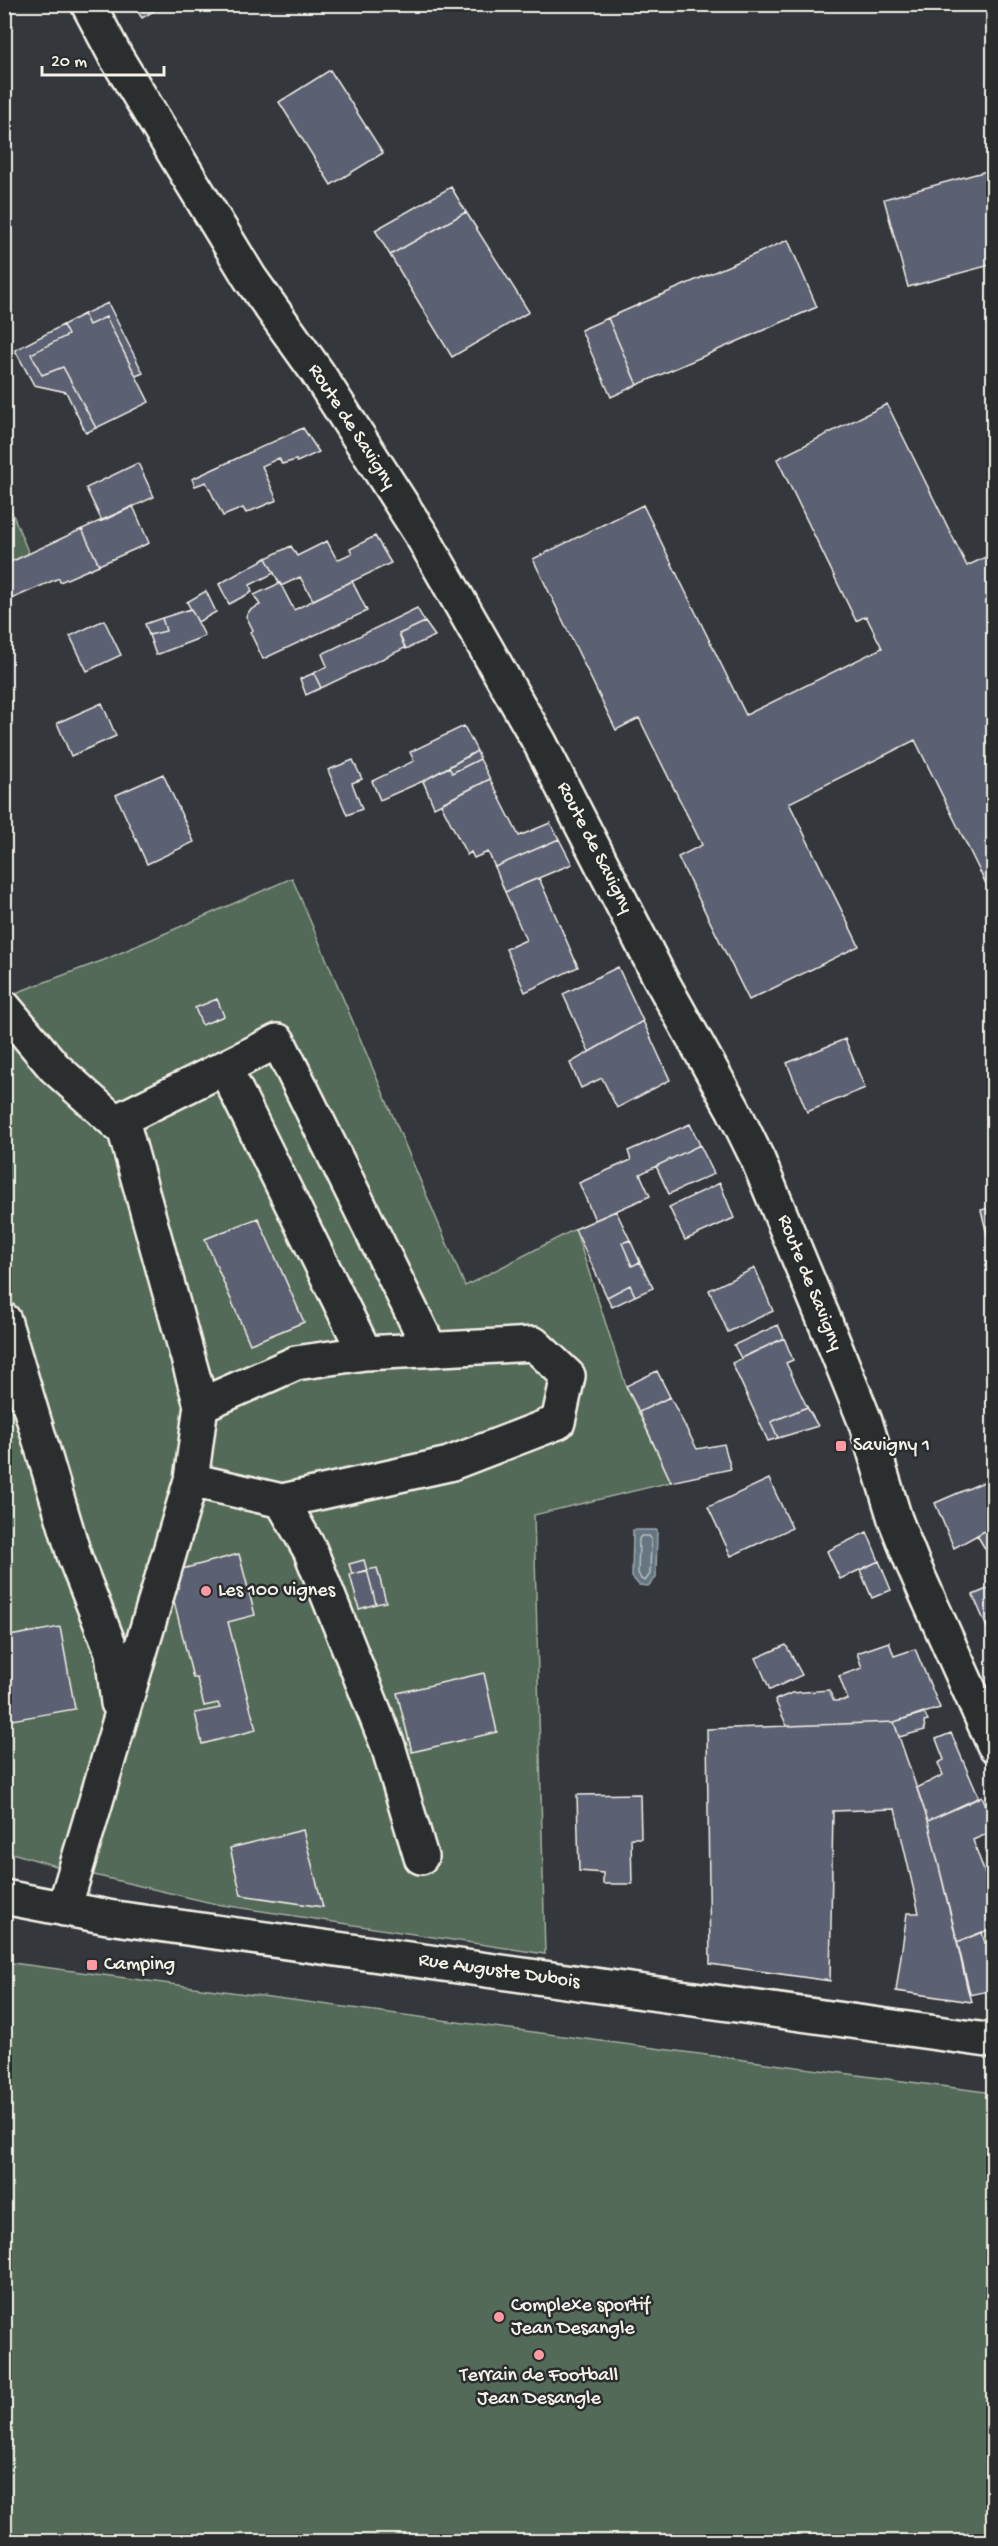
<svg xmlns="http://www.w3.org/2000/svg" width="998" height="2546" viewBox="0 0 998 2546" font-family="'Gochi Hand',sans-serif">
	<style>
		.green { fill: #536b58; stroke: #a4aea0; stroke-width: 1.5 }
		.water { fill: #657482; stroke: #9ea6ab; stroke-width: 1.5 }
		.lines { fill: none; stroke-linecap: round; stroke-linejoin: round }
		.shore { stroke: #bbbfbf; stroke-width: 1.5 }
		.building { fill: #5b6173; stroke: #f4f1e8; stroke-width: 1.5 }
		.minor-casing { stroke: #f4f1e8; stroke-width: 38 }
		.major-casing { stroke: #f4f1e8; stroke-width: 38 }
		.minor { stroke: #2a2d2e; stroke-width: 33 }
		.major { stroke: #2a2d2e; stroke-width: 33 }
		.poi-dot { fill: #ff9aa2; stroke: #2a2d2e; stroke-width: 2 }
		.labels { text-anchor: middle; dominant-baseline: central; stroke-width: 5; stroke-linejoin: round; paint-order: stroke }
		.street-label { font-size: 20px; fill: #f4f1e8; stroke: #2a2d2e }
		.poi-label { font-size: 20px; fill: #f4f1e8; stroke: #2a2d2e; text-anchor: start }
	</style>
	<rect width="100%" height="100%" fill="#34373c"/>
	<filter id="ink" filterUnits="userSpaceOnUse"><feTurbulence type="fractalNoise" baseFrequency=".0167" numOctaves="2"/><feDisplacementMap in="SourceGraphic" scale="12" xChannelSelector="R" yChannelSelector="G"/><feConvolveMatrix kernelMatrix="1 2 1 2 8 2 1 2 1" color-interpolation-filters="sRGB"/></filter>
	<g filter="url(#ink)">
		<!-- green -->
		<path class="green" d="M4,493l25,61 -25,11z
			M292,878l173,408 110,-57 51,157 45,96 -137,33 11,439 -329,-50 -160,-38 -51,-15 -1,-867 6,11 94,-35z
			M5,1962l988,131v448h-988z"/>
		<!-- water -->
		<path class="water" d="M633,1530h24l-1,48 -8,8 -9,-1 -7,-8z"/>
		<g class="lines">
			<!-- shore -->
			<path class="shore" d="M641,1536h8l2,3 -1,35 -5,7 -4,-2 -3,-6 1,-34z"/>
		</g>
		<!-- building -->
		<path class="building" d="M136,4h25l1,2 -20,12 -8,-12z
			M330,70l53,83 -52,32 -52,-83z
			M994,169v95l-86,23 -24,-88z
			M451,187l15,25 -76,43 -15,-25z
			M466,212l63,100 -77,45 -62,-102z
			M788,240l29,67 -180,78 -29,-67z
			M108,303l35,70 -7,3 -30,-59 -17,8 -5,-11z
			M84,314l5,11 17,-8 43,85 -53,26 -33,-61 -21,8 -11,-21 37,-19 -5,-10z
			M608,318l29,67 -26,12 -30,-67z
			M63,325l5,10 -37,19 11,21 21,-8 33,61 -10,5 -20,-41 -32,-7 -19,-35z
			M887,404l80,162 27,-13v347l-79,-160 -126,63 70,143 -110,54 -71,-143 24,-12 -63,-127 -23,12 -83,-171 110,-54 103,210 136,-67 -16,-32 -10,5 -79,-162z
			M303,428l16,24 -22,10 -1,-2 -14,4 -3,-6 -17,8 15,34 -31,13 -3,-5 -20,8 -17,-34 -11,4 -3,-7z
			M138,463l16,34 -52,24 -16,-33z
			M133,506l16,37 -50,22 -17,-36z
			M82,529l17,36 -39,17 -1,-4 -50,22 -5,-11v-24z
			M375,536l16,27 -78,37 -13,-23 -19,9 -15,-28 25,-12 6,10 30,-15 10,19 15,-7 -2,-4z
			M266,558l8,15 -24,12 2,7 -23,12 -10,-20z
			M352,581l15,30 -104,48 -13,-27 3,-2 -7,-14 4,-6 10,-5 -6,-10 26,-12 14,27z
			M206,591l10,21 -18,10 -11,-20z
			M417,608l8,14 -26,12 6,14 -84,40 -7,-15 13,-7 -5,-12z
			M191,609l14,27 -49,19 -7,-20 17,-4 -4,-13z
			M162,618l4,13 -17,4 -4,-11z
			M104,620l17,35 -34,16 -17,-35z
			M425,622l10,14 -29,13 -7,-15z
			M314,673l7,15 -15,7 -6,-16z
			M102,703l14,33 -45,20 -14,-33z
			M464,726l13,25 -54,30 -43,19 -8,-19 42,-20 -4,-9z
			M477,751l3,8 -28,14 -3,-6z
			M480,759l10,20 -56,28 -11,-26 26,-14 3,6z
			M353,760l9,19 -10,4 10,26 -15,6 -19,-45z
			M163,774l31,68 -47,22 -31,-69z
			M490,779l29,57 31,-13 9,16 -64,28 -7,-15 -14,6 -3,-6 -4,3 -26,-51z
			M559,839l13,25 -67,28 -10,-25z
			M539,878l39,89 -53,25 -19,-43 20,-9 -21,-48z
			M618,967l25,54 -54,31 -26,-58z
			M217,999l7,17 -22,9 -7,-17z
			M643,1021l27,59 -53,28 -15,-30 -21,10 -11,-25z
			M845,1039l20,49 -58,24 -20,-49z
			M690,1124l10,21 -60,29 10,22 -55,24 -16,-37 52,-23 -3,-9z
			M700,1145l14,29 -45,20 -13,-28z
			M720,1183l14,35 -49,22 -16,-33z
			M994,1207v79l-7,-25 6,-2 -12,-49z
			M616,1211l14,29 -8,3 10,23 8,-4 13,26 -18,8 -5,-11 -23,12 -32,-68z
			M258,1218l46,104 -54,22 -45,-105z
			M630,1240l10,22 -8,4 -10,-23z
			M755,1268l18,43 -45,21 -19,-42z
			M630,1285l5,11 -23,11 -5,-10z
			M778,1325l6,13 -43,20 -7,-13z
			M784,1338l9,22 -7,3 21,44 -36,15 7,16 -10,3 -36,-78z
			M657,1371l13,26 -31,15 -13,-26z
			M670,1397l27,52 27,-5 7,25 -60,13 -32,-70z
			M807,1407l11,19 -40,12 -7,-16z
			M769,1479l23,49 -61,28 -23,-49z
			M986,1481l8,22v23l-40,22 -19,-45z
			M994,1526v38l-17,-29z
			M867,1532l12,29 -39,18 -13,-28z
			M239,1554l16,61 -27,7 28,108 -54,14 -7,-31 25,-5 -2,-5 -14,3 -7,-28h-4l-26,-105z
			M364,1560l3,11 -15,3 -3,-10z
			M879,1561l12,29 -19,8 -12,-28z
			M377,1568l9,34 -10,2 -9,-34z
			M367,1570l9,34 -17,5 -9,-34z
			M994,1586v41l-6,3 -15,-35z
			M60,1627l15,82 -63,11 -8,-35v-48z
			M889,1642l5,14 21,-7 25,59 -46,14 -107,4 -12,-26 17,-7 37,-3 5,11 14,-1 -9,-24 23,-8 -5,-15z
			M786,1645l16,30 -32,15 -14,-32z
			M484,1673l13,59 -85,20 -15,-59z
			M924,1712l4,9 -4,1 1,8 -26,7 -5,-15z
			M894,1722l34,99 44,181 -76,-11 11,-78h12l-24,-104 -62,2 -3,170 -120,-17 -3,-235z
			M951,1733l28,65 -51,23 -11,-33 26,-13 -5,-12 6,-3 -8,-21z
			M640,1794l1,44h-10l1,46h-29v-11l-24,-2 -2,-76z
			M982,1796l12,28v7l-21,9 21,59v29l-37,14 -29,-121z
			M303,1830l20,77 -82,-12 -11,-47z
			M982,1932l3,11 9,-2v49l-25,5 -12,-53z"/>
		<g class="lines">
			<!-- minor casing -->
			<g class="minor-casing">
				<path id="minor" d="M4,1007l50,60 71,64 76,274 -10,75 -127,429
					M225,1068l140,285
					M115,1122l163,-81 152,308
					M4,1320l71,238 37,94 6,51
					M191,1480l91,21 167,-37 109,-42 10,-46 -34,-32 -169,9 -69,10 -95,42
					M282,1501l28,49 78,196 33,111
					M4,1897l104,20 886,124"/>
			</g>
			<!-- major casing -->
			<g class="major-casing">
				<path id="major" d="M88,4l28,53 134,221 67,94 105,164 118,207 120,235 73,131 25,51 72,174 35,87 30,98 17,43 82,183"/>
			</g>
			<!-- minor -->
			<use href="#minor" class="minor"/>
			<!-- major -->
			<use href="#major" class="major"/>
		</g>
	</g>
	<!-- markers -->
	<g class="poi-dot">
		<rect x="835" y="1440" width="12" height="12" rx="3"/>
		<circle cx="206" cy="1591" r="6"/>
		<rect x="86" y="1959" width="12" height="12" rx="3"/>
		<circle cx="499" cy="2317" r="6"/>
		<circle cx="539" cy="2355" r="6"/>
	</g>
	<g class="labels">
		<!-- street labels -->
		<g class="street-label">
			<text transform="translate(351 427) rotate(57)">Route de Savigny</text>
			<text transform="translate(594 848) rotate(63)">Route de Savigny</text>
			<text transform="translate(809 1283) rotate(68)">Route de Savigny</text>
			<text transform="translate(499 1972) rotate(8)">Rue Auguste Dubois</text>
		</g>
		<!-- poi labels -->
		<g class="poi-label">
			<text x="853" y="1446">Savigny 1</text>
			<text x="218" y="1591">Les 100 vignes</text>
			<text x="104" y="1965">Camping</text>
			<text x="511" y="2306">Complexe sportif<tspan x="511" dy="23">Jean Desangle</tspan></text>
			<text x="539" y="2376" text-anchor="middle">Terrain de Football<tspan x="539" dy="23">Jean Desangle</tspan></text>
		</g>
	</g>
	<!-- margin -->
	<rect width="998" height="2546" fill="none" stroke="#2a2d2e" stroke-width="24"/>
	<rect x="12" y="12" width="974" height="2522" fill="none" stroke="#f4f1e8" stroke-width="2" filter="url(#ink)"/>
	<!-- scale -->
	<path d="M42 66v9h122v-9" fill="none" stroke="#f4f1e8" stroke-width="3"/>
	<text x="51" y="66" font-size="18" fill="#f4f1e8" stroke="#2a2d2e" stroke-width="4.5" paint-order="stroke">20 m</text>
</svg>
